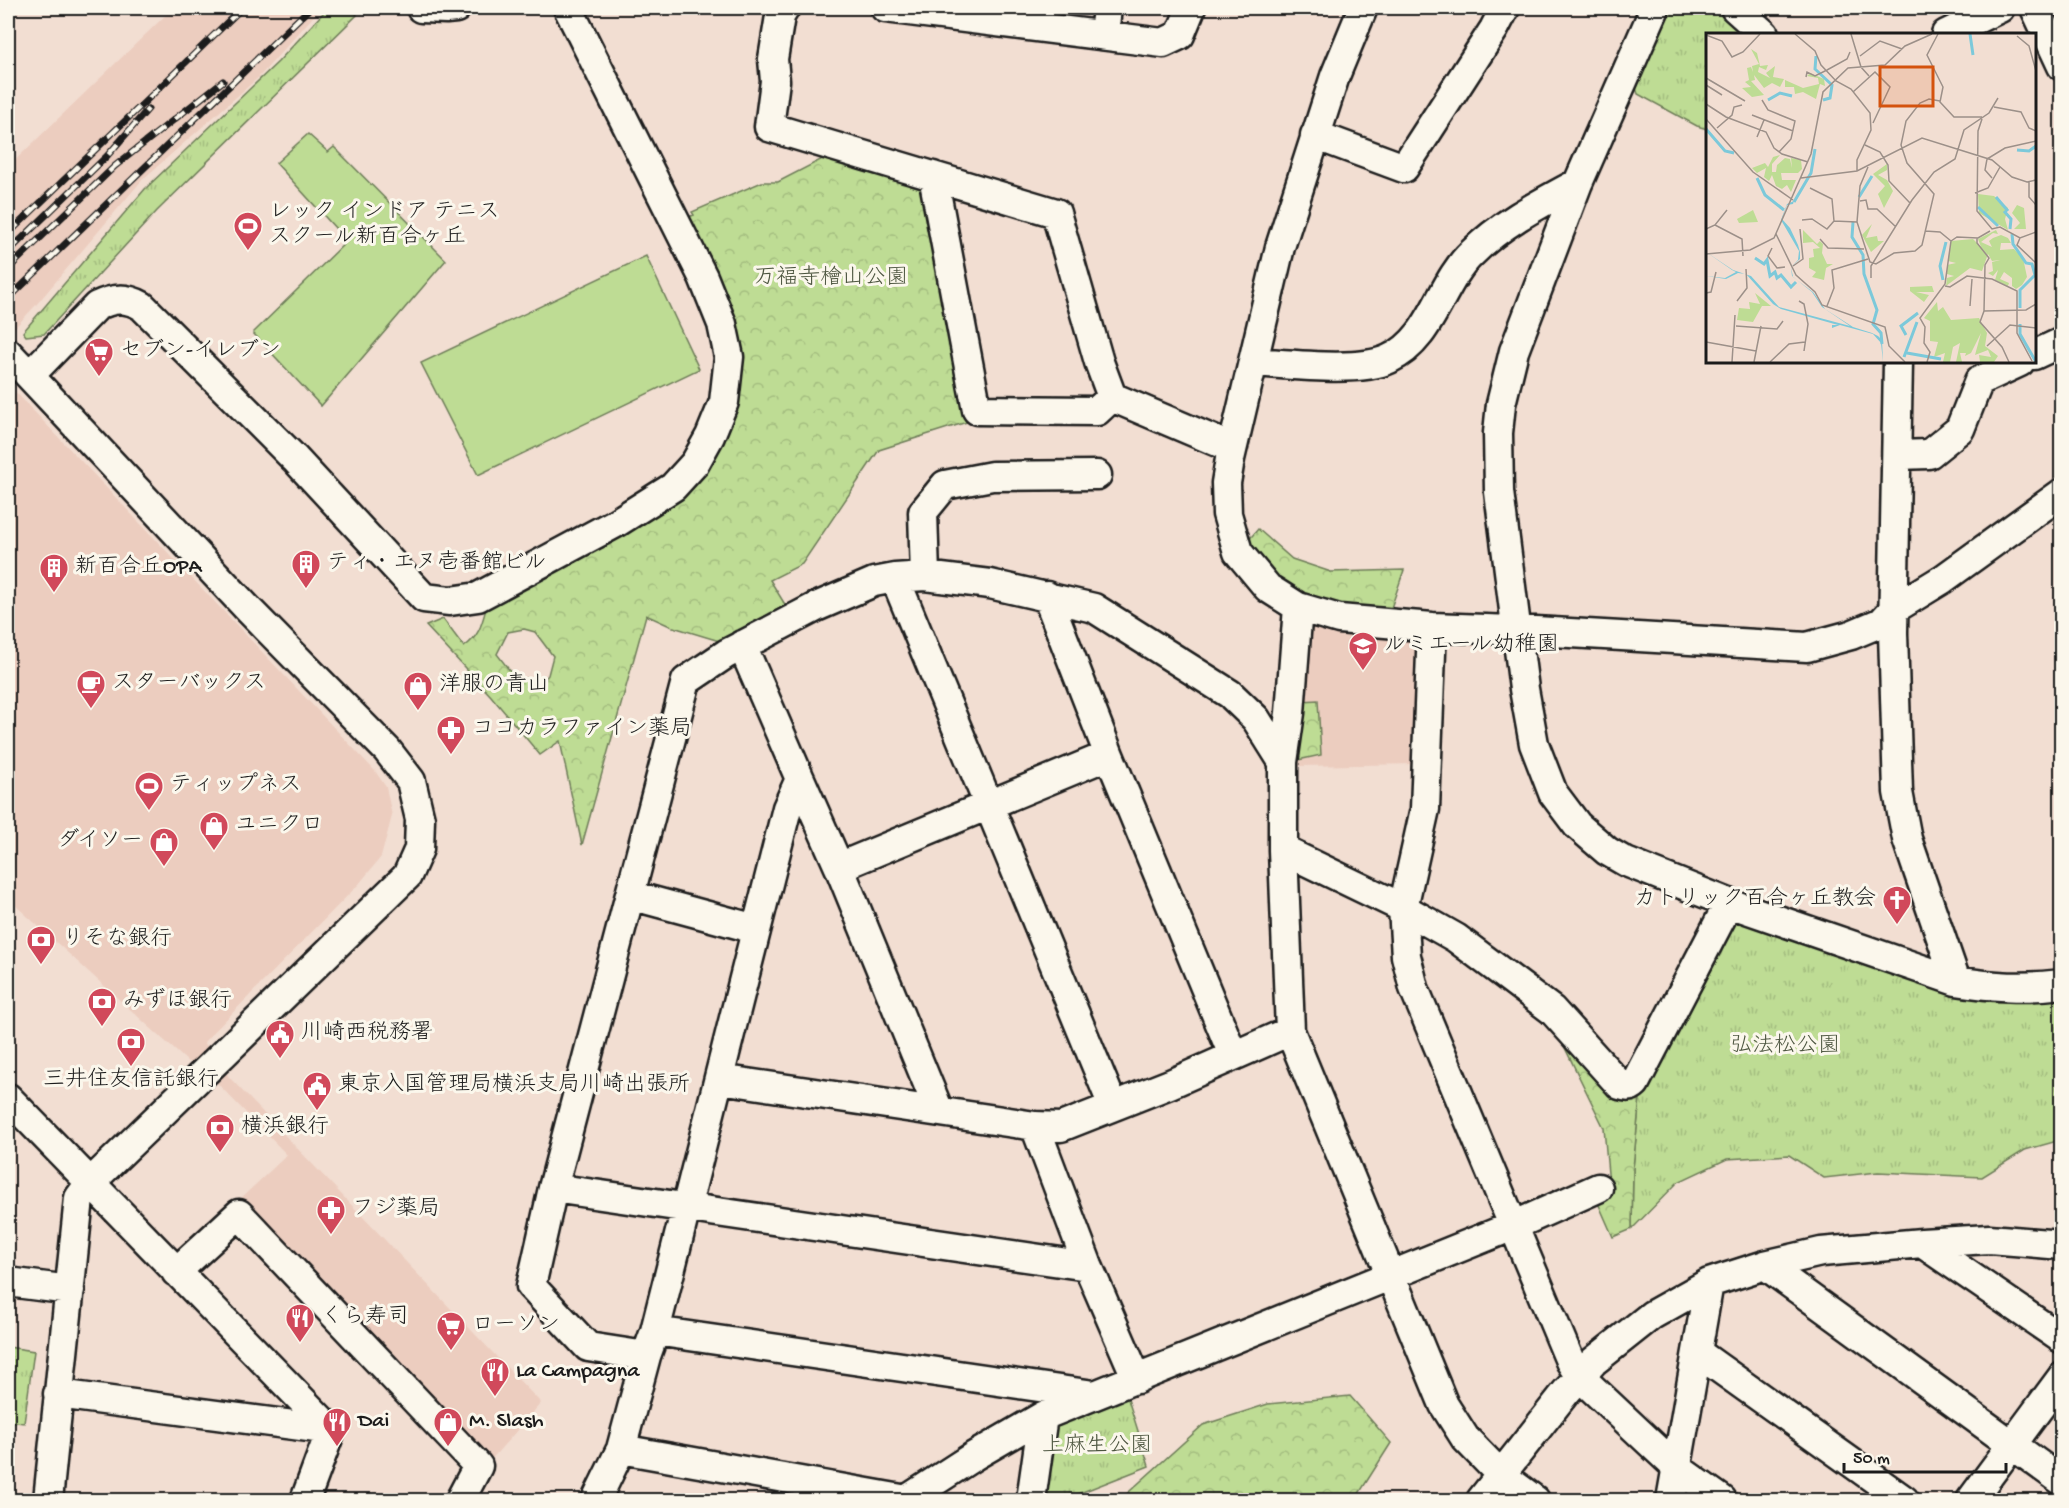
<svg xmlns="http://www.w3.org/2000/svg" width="2069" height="1508" viewBox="0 0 2069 1508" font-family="'Gochi Hand','Klee One',sans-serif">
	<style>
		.built { fill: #eccdbf }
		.grass { fill: url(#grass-tufts); stroke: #6d7c58; stroke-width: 1.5 }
		.forest { fill: url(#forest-crowns); stroke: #6d7c58; stroke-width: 1.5; fill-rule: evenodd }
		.pitch { fill: #bedc94; stroke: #6d7c58; stroke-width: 1.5 }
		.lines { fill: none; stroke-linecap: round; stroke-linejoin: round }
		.minor-casing { stroke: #1c1c1c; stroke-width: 33 }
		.minor { stroke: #fbf7ec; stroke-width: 28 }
		.rail-casing { stroke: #1c1c1c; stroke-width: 7 }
		.rail { stroke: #fbf7ec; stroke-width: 4.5; stroke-dasharray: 14; stroke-linecap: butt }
		.labels { text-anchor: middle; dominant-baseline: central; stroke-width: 6; stroke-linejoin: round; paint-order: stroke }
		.poi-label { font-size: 22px; fill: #1c1c1c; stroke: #fbf7ec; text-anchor: start }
		.park-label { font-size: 22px; fill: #4d5640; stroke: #fbf7ec }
		.inset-river { fill: none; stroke: #7cc9da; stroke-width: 3 }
		.inset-road { fill: none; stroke: #9c9089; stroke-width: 1.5 }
		.view { fill: #d4530e; fill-opacity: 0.15; stroke: #d4530e; stroke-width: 3 }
		.inset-edge { fill: none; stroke: #1c1c1c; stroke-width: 3 }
	</style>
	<defs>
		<pattern id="grass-tufts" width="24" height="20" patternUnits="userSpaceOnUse" patternTransform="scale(1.5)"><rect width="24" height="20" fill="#bedc94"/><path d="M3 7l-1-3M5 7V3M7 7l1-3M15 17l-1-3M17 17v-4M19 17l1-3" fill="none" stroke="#a3bc7f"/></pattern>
		<pattern id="forest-crowns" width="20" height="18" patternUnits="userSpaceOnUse" patternTransform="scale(1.5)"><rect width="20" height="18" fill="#bedc94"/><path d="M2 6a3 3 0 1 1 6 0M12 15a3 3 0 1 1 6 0" fill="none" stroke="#a3bc7f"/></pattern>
	</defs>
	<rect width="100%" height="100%" fill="#f2ded2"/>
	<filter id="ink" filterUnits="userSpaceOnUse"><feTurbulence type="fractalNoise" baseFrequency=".0167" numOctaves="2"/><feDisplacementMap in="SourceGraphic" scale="12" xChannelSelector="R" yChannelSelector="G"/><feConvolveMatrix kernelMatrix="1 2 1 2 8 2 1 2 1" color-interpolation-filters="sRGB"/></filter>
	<g filter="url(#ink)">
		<!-- built -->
		<path class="built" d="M173,8h148l-62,69 -116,102 -107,126 -28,30v-168z
			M8,384l367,387 11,16 6,29 -11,41 -22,27 -155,158 25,35 312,326 -52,59 -249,-263 47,-44 -69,-71 -31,-23 -172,-156 -7,7z
			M1313,628l102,5 8,7 -4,124 -122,2 9,-133z"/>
		<!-- grass -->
		<path class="grass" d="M353,8l4,7 -200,196 -113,123 -18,2 -3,-4 122,-143 133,-127 46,-50z
			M1665,8h57l28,26h-42l-1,95 -10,-3 -59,-32 -4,-12z
			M1741,917l320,80v143l-36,10 -43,27 -104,-5 -54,6 -35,-23 -62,4 -49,23 -46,47 1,-61 7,-71 88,-178z
			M8,1347l26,4 -10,72 -16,-2z
			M1127,1396l22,70 -87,34h-25l13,-73z"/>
		<!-- forest -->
		<path class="forest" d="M830,155l95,33 42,234 -88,28 -77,114 -32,16 19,31 -60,33 -59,-18 -24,-11 -64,230 -22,-104 -20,14 -49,-59 -65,-70 17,-7 21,28c16,-11 18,-24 23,-42l184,-104 64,-119 -53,-163 12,-4 -2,-3 70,-30h16zM524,629l11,3 18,24 -5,19 -8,11 -13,-8 -10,2 -20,-26 11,-22z
			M1258,529l34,30 39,13 73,-2 -14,41 -52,-4 -33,-11 -28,-16 -31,-37z
			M1318,700l3,55 -23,5 4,-59z
			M1538,1012l102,85 -7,71 -1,61 -19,8 -18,-41 14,-11 -5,-57 -41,-84z
			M1350,1396l41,47 -36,57h-235l83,-75 65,-21z"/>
		<!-- pitch -->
		<path class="pitch" d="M308,134l20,18 6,-5 112,113 -125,146 -68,-73 94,-92 -71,-78z
			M646,256l53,113 -221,106 -57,-112z"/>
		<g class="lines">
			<!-- minor casing -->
			<g class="minor-casing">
				<path id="minor" d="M421,8l25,1 10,-1
					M785,8l-5,8 -7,43 2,22 -6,46 287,86 43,149 13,35 120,51
					M885,8l278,35 17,-8 11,-27
					M1363,8l-28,68 -55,171 -50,212 -4,24 1,31 11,38 30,36 30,19 41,12 93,8 104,4 271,16 44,-12 31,-13 12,-13 49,-30 119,-86
					M1655,8l-77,175 -64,168 -13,53 -3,29 1,59 25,197 10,55 19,49 24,32 30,26 19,11 103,41 227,78c38,6 68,8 106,3
					M1735,8l29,26
					M2035,8l27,58
					M1946,34l54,-26
					M1104,35l3,-27
					M1315,135l89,33 90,-139 11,-21
					M933,176l44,234 120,1 15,-14
					M8,353l242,258 137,139 24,31 9,38 -1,30 -12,27 -317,307 -11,15 -31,302
					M2034,355l28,-13
					M1253,362c35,2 106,11 136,-3 44,-20 50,-75 83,-106 30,-30 69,-50 106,-70
					M1898,362l-5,271 5,159 9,47 49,142
					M30,375l67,-69c16,-8 29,-9 45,0l153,153 129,139 26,3 28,-4 138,-74 57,-36 22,-24 15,-27 14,-34 5,-45 -7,-33 -19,-47 -135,-269
					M1898,455l31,-1 31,-25 19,-48 41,-19
					M925,576l-2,-64 22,-27 47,-9 105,-1
					M895,578l218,528
					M1047,596l62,159 124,300
					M1298,607l-8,106 -7,49v88l7,181 154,374 21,33 36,37 34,25
					M1432,627l-7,182 -22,99 3,48 8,32 156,373 10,16 97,91 45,32
					M800,779l39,88 100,244
					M1283,850l120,58 53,30 96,72 68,75c6,2 10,3 15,-2l94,-180
					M839,867l270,-112
					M630,895l126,34
					M720,1079l315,47 26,1 109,-43 120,-53
					M8,1098l323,332 -26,70
					M1035,1126l53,140 49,113
					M553,1188l535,78
					M1922,1243l140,96
					M1765,1265l297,216
					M176,1272l63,-58 239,252 -18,34
					M8,1282l62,8
					M655,1331l439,64
					M1698,1353l206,147
					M646,1356l-58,-9 -57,-61 22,-98 133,-507 40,-27 90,-47 58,-25 21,-4 30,-2 65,8 104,24 136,86 26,25 27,43
					M58,1394l273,36
					M621,1449l286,51
					M596,1500l25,-51 25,-93 9,-25 132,-523 13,-29 -58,-134
					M906,1500l68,-44 69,-40 470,-190 85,-38
					M1031,1500l12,-84
					M1481,1500l85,-108 28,-31 58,-46 57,-32 56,-18 56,-13 101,-9 67,-4 73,6
					M1671,1500l38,-217
					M1971,1500l91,-123"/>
			</g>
			<!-- minor -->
			<use href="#minor" class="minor"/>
			<!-- rail casing -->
			<g class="rail-casing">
				<path id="rail" d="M8,234l234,-226
					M8,252l99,-96 41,-47
					M8,269l107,-103 108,-85
					M8,299l302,-291"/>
			</g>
			<!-- rail -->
			<use href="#rail" class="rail"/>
		</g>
	</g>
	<!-- icons -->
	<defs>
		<g id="stadium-pin" transform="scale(1.5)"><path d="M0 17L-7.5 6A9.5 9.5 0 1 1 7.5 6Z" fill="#d1495b" stroke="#fbf7ec"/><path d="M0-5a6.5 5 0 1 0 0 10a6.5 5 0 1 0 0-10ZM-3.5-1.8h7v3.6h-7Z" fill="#fff"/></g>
		<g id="supermarket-pin" transform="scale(1.5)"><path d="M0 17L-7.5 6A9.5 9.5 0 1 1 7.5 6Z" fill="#d1495b" stroke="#fbf7ec"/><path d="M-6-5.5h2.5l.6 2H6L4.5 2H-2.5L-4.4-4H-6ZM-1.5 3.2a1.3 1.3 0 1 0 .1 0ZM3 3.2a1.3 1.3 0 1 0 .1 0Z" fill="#fff"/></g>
		<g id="building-pin" transform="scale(1.5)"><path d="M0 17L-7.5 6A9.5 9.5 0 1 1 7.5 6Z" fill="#d1495b" stroke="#fbf7ec"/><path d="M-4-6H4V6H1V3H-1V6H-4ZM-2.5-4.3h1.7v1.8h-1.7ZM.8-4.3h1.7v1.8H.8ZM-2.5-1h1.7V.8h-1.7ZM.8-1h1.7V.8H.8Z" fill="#fff"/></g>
		<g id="school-pin" transform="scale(1.5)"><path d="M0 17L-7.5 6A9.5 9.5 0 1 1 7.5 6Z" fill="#d1495b" stroke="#fbf7ec"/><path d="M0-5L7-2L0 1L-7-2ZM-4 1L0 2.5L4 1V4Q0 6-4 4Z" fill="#fff"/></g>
		<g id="cafe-pin" transform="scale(1.5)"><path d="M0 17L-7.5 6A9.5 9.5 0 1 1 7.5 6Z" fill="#d1495b" stroke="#fbf7ec"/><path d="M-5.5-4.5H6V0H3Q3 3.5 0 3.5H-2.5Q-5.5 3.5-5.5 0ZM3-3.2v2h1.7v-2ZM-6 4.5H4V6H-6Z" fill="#fff"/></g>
		<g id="shop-pin" transform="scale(1.5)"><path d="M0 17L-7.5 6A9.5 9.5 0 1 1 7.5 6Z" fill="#d1495b" stroke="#fbf7ec"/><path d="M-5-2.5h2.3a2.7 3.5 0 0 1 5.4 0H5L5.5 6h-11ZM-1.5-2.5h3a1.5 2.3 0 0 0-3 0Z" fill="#fff"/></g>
		<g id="pharmacy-pin" transform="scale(1.5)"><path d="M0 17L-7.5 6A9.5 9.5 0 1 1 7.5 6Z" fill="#d1495b" stroke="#fbf7ec"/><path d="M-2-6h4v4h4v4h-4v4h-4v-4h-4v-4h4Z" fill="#fff"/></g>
		<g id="church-pin" transform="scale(1.5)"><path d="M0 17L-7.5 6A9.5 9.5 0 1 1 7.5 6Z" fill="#d1495b" stroke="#fbf7ec"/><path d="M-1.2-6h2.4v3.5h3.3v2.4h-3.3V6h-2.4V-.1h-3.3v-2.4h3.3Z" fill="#fff"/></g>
		<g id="bank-pin" transform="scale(1.5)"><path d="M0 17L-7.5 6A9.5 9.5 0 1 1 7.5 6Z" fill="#d1495b" stroke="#fbf7ec"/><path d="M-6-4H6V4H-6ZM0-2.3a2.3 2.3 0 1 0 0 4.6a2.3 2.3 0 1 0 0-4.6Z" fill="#fff"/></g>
		<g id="civic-pin" transform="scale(1.5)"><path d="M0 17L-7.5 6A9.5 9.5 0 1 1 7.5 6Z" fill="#d1495b" stroke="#fbf7ec"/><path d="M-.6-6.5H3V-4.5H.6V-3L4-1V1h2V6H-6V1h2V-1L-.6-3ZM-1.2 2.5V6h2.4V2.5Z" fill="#fff"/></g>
		<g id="restaurant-pin" transform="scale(1.5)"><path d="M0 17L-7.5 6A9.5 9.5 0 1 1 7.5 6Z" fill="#d1495b" stroke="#fbf7ec"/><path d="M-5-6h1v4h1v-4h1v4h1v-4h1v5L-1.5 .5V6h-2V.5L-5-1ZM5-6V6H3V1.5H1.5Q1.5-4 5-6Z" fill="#fff"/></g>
	</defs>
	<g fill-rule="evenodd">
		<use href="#stadium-pin" x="248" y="226"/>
		<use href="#supermarket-pin" x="99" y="352"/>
		<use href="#building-pin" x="306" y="564"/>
		<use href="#building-pin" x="54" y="568"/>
		<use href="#school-pin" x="1363" y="646"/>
		<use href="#cafe-pin" x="91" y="684"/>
		<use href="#shop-pin" x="418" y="686"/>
		<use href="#pharmacy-pin" x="451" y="730"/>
		<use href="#stadium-pin" x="149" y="786"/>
		<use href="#shop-pin" x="214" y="826"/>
		<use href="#shop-pin" x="164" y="842"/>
		<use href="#church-pin" x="1897" y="900"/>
		<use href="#bank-pin" x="41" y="940"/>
		<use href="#bank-pin" x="102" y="1002"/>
		<use href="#civic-pin" x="280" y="1034"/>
		<use href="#bank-pin" x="131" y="1042"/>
		<use href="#civic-pin" x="317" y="1086"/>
		<use href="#bank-pin" x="220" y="1128"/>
		<use href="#pharmacy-pin" x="331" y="1210"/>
		<use href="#restaurant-pin" x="300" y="1318"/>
		<use href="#supermarket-pin" x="451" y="1326"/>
		<use href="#restaurant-pin" x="495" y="1372"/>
		<use href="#restaurant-pin" x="337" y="1422"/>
		<use href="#shop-pin" x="448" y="1422"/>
	</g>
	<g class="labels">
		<!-- poi labels -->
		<g class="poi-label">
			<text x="269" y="213">レック インドア テニス<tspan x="269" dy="25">スクール新百合ヶ丘</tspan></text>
			<text x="120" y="352">セブン-イレブン</text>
			<text x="327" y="564">ティ・エヌ壱番館ビル</text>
			<text x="75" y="568">新百合丘OPA</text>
			<text x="1384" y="646">ルミエール幼稚園</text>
			<text x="112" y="684">スターバックス</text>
			<text x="439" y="686">洋服の青山</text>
			<text x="472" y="730">ココカラファイン薬局</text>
			<text x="170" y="786">ティップネス</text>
			<text x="235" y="826">ユニクロ</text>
			<text x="143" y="842" text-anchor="end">ダイソー</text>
			<text x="1876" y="900" text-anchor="end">カトリック百合ヶ丘教会</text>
			<text x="62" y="940">りそな銀行</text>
			<text x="123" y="1002">みずほ銀行</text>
			<text x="301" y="1034">川崎西税務署</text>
			<text x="131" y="1081" text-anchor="middle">三井住友信託銀行</text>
			<text x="338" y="1086">東京入国管理局横浜支局川崎出張所</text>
			<text x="241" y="1128">横浜銀行</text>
			<text x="352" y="1210">フジ薬局</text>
			<text x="321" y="1318">くら寿司</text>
			<text x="472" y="1326">ローソン</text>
			<text x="516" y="1372">La Campagna</text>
			<text x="358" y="1422">Dai</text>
			<text x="469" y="1422">M. Slash</text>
		</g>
		<!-- park labels -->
		<g class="park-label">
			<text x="831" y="279">万福寺檜山公園</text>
			<text x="1785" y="1047">弘法松公園</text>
			<text x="1097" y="1447">上麻生公園</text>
		</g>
	</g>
	<!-- overview -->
	<g transform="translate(1706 33)">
		<rect width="330" height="330" fill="#f2ded2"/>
		<path d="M47,177l5,12 -19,1 -2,-4z" fill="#bedc94"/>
		<path d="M45,16l6,4 3,13 8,-1 -2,5 -7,-3 -1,5 12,6 -4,-5 9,-7 -2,11 11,2 -4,8 -8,-4 -8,5 -10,-13 1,5 -4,1 13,14 -12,2 -10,-9 9,-1 -6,-5 4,-2 -2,-12 4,-1 2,5 -1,-6 7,-2zM104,40l14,6 1,7 -5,-2 -4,15 -13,-7 -8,2 -1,-7h-9v-7l18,8 16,-4 -1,-6 -11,-2zM74,122l-8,9v8h4l1,-7 8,-7 5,1 2,9 -1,-10 10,2 1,9 -4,4h-17l1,7h14l-5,12 -4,-7 -5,4 -6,-3 -4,-11 -3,6 -5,-4 2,-9 -9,5 -5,-5 13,-5 3,4 5,-10zM181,131v6l-9,5 9,5 6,11 -9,17 -6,-14 7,-8 -12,-12zM272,161l16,2 14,12 -3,11 3,11 -29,-17zM311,172l7,3 2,21h-12l6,-6 -8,-10zM166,191l-6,14 11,-2 1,5h6l-13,11 -9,-17zM97,197l14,14 3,-3 3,3 -1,9 5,11h6l-7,4 -2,12 -12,-3 4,-5 -7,-4v-10l5,-1 -1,-8 7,-1 -7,-6 -10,1zM290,197l2,4 -5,-1 -12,9 11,5 -3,-6 4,-3 8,-3 7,3 3,5h-10l-1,7 14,-1 9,9 4,19 -5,8 -6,4 -4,-3v-8l-8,-6 -4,7 9,4 -1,3 -13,-6 3,-10 -5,6 -5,-3 5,-2 -1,-9 8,-2 -8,1 -4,-7 -6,17 -12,-3 -24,18 1,-8 7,-2 -7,-2v-9l9,-2 -8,-2 3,-20 22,-2 8,8 -3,-8zM226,253l2,6h-18l13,3 -5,7 -14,-11v-4zM49,260l16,13h-9l-9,16 -16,-2 2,-12 11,1 -1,-7 11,2zM231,269l1,9 5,-4 8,13 28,-2 8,15 -2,13 13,10 -4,6h-14l-1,-7 12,2 -3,-7 -13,5 6,-22 -10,20 -6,3 1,-3h-6l2,9h-6l4,-19 -7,4 -3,15h-7l2,-9 -11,4 4,-15 -8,-1v-20l-6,-3z" fill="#bedc94"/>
		<path d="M88,168l-1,3 -6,1 -5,14 8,9 8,17 2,7v7l-9,8 2,10 20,15 12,17 28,18 19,6 6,3 4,4 1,22 -2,-19 -8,-9 -33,-9 -8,3v-3h6l-57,-16 -8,-5 -27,-30 -8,-1 -12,6 -20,-3 19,2 11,-6 -4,-2 -26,-18 27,18 18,6 28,31 71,19 -28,-19 -10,-15 -20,-16 -1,-9 7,-7 1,-9 -18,-31 6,-16z" fill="#7cc9da"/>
		<path class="inset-river" d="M264,1l3,21M110,23l-1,13 17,16 -2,13 -7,2M62,67l12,-7 12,3M0,96l19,22 9,2M311,117l12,1 7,-5M51,145l8,17 19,15M153,164l13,-21M290,164l12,14M88,169l17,-29 4,-24M272,174l20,19M298,178l7,8 -1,10M147,189l-1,15 11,18 1,19 13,36 -4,14 8,9 1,11M306,201l1,10 13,19 6,1 3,11 -15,15v18M49,225l9,6 3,-4 3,16 5,-4 2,6 4,-3 10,12 5,-5M237,247l-3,-14 6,-24M314,291v10l16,28M200,302l-5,-9 17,-13M201,320l34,6M198,324l13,-35"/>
		<path class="inset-road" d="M89,1l20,17 6,14 15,16 15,8 19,24 1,17 -14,30v11M145,1l10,33 8,9M232,1l-11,21 16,32 -3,15 14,15h28M0,2l16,6 10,16 11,-5 17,-18M311,3l12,10 7,25M154,23l20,-15 22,8M100,44l1,-5 8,4 12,-6 20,-11 3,-7M0,45l39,23M0,52l16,10M147,59l22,-20 15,15 -17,36M56,67l6,10 27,11 -4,18 -12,13M0,71l20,13 40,15 8,16 8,6 26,8M288,74l27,5 8,16 7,3M46,82l41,16M0,86l47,53 40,28M276,86l-4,12 -1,80 15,18 8,-2 20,11 16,-6M11,95l15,-13 2,-8 8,-2M51,104l7,-17M159,112l15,7 8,13 1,16 21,22M162,134l-8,19 -3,36 13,40 6,2 18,-11 21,-2 7,-6 12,-51 -27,-31 -6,-18 5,-24 14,-18 9,-4 11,2M95,145l56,-7 65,-33 70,22 20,17 15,5 9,-2M286,145l-7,-8 2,-11 18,-11 31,-7M323,149v15l7,8M104,155l22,11 2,22M269,160l13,-5 12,-21M154,168l6,-1 2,9h9l19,18M96,187l10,-1 15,10 7,-8 23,1M9,192l27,14 1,17M0,196l9,-4 12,-15M219,198l15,1 11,9M70,201l20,41 19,17 7,13 63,22 4,19 16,16M271,205v5l12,15 -4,7 -1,46 -4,11 22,25 7,15M314,205l-3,7 19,18M114,206l8,9 36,1M245,208l6,-4 21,1 12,-7M66,215l-4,8 9,12 8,-1M0,221l44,-4 24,-12 37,-84 12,-62 25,-24 37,-3 20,-19 27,-12M87,233l10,-7 -3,-30M165,245v-12l41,-66 22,-28 21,-13 9,-29 25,-17 9,-15M239,253l5,1 17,-11 25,3 25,12v42l15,28M0,260l5,-1 5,-20M31,268l10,-13 -1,-19M93,268l5,3 4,20 -4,27M121,273l7,-18 -2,-18 36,-11M264,273l2,-27M278,278l42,-1 10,-6M30,293l41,3 6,-8M0,309l50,9M281,313l23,-21 26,3M26,329l3,-47M48,329l7,-36M64,329l19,-18 16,-2M221,329l3,-10 -6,-9 1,-16 -5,-9 25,-34 6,-43"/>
		<path class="view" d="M174,34h53v39h-53z"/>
		<rect width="330" height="330" class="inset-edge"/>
	</g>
	<!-- margin -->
	<rect width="2069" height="1508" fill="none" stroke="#fbf7ec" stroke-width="30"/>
	<rect x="15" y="15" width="2039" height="1478" fill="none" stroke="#1c1c1c" stroke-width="2" filter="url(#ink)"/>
	<!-- scale -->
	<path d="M1844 1463v9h162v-9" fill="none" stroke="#1c1c1c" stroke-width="3"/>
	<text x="1853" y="1463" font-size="18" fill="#1c1c1c" stroke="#fbf7ec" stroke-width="4.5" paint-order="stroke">50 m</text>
</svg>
